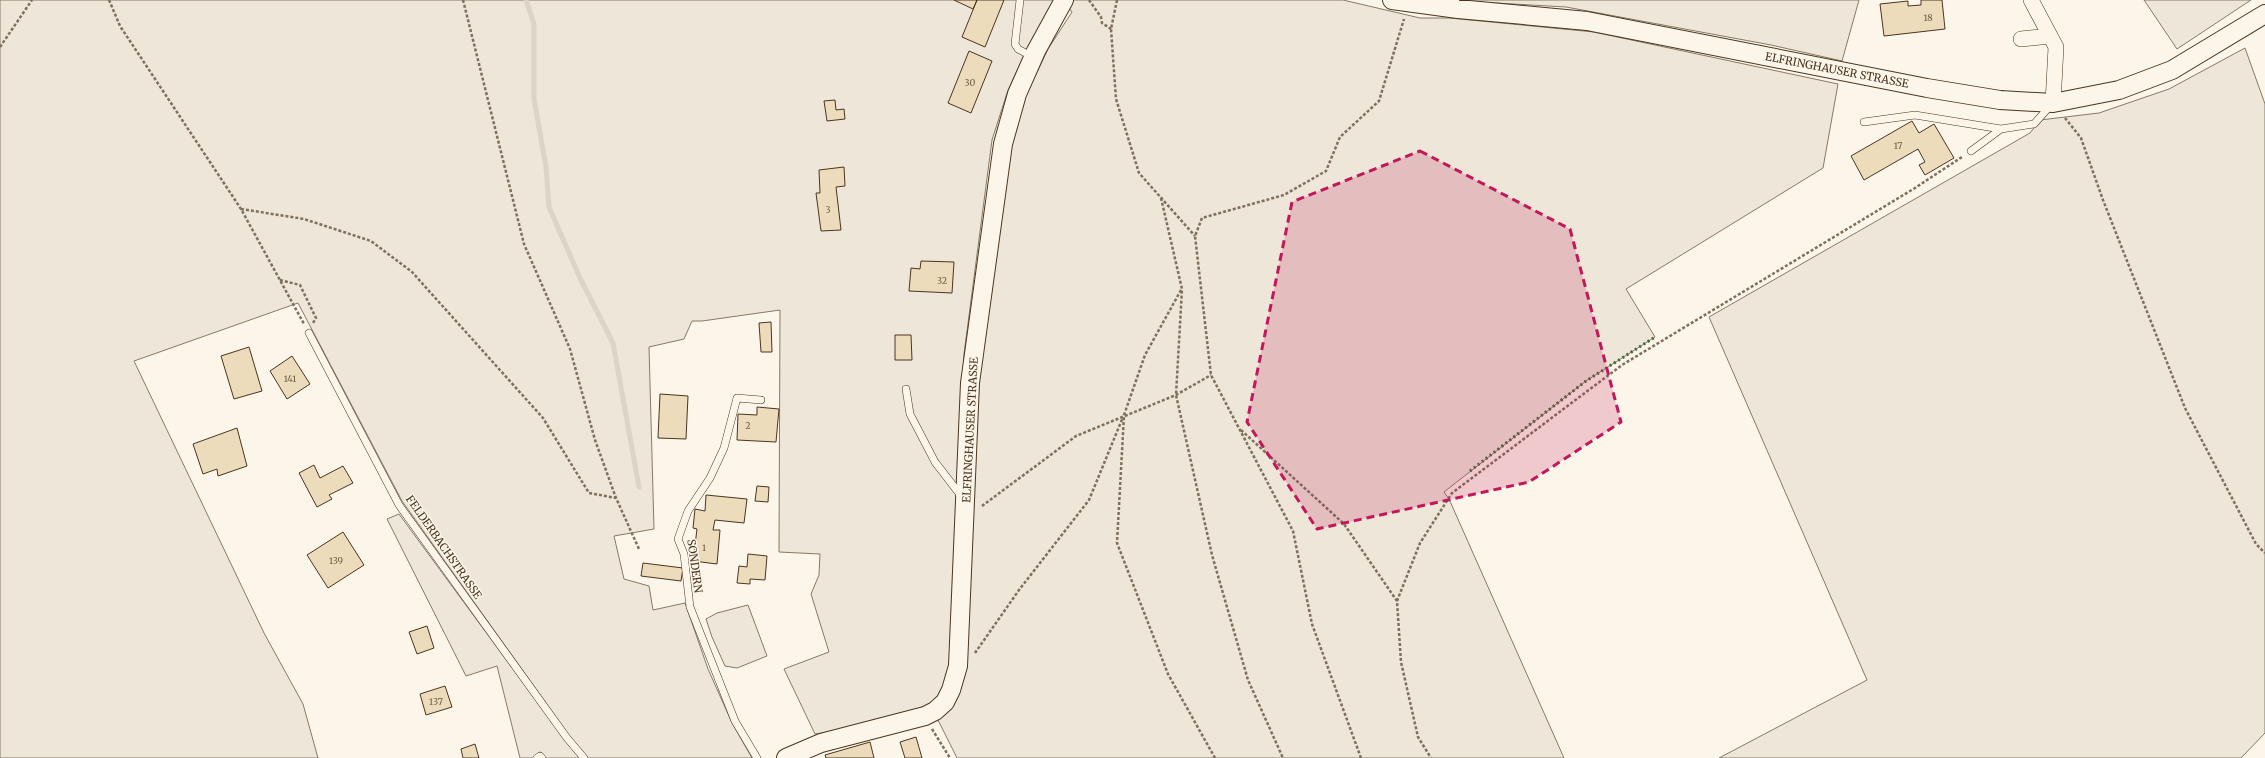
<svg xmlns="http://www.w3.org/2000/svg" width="2265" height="758" viewBox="0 0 2265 758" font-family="Merriweather,serif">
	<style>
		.green { fill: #ede6d9; stroke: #887966 }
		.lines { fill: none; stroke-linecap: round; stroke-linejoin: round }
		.stream { stroke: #dcd4c6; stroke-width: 5 }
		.building { fill: #ecdcbc; stroke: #4a3520 }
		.service-casing { stroke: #4a3520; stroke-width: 8 }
		.minor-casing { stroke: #4a3520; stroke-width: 16 }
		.tertiary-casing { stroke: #4a3520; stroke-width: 20 }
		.path { stroke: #7f6f5c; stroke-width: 2.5; stroke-dasharray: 3 2; stroke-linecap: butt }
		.service { stroke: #fbf6e9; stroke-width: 7 }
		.minor { stroke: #fbf6e9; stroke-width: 15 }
		.tertiary { stroke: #fbf6e9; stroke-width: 18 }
		.hedge { stroke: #436837; stroke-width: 3; stroke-dasharray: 2 3; stroke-linecap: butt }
		.marked { fill: #c2185b; fill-opacity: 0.2; stroke: #c2185b; stroke-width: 3; stroke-dasharray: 8 5; stroke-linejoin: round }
		.labels { text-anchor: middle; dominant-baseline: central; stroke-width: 3; stroke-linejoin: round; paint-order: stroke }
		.number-label { font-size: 9px; fill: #725f47 }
		.street-label { font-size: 11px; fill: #4a3520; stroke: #fbf6e9 }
	</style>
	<rect width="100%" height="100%" fill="#fbf6e9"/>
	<!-- green -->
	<path class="green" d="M0,0h1058l-29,45 -21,45 -16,50 -28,214 -13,307c-3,13 -3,31 -14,40 -24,20 -90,28 -122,33l-31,-65 45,-17 -18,-58 8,-19 1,-21 -41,-2 1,-242 -78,11h-10l-8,18 -35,8 5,182 -40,7 10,43 25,7 4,24 32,-7 23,66 24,54 20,35h-164l-18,-21 -168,-236 -104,-198 -164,58 130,272 39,71 15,54h-318z
		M1063,0h280l77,18h30l144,14 244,52 -15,84 -197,121 29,48 -69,44 -142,111 5,7 115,259h-607l-19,-38 10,-12 29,-325 33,-240 15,-45 23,-49 24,-37z
		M1443,0h416l-17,61 -71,-16 -205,-38z
		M2144,0h107l-74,49z
		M2245,48l20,56v629l-24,25h-522l148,-78 -158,-363 321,-184 10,-13 59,-7 70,-24z
		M399,514l166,226 16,18h-61l-23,-92 -31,10 -79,-157z
		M748,605l19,51 -30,12 -12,-2 -13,-29 -6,-18 11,-6z"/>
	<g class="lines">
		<!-- stream -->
		<path class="stream" d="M526,0l8,24v75l12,68 3,40 31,71 33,65 26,144"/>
	</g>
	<!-- building -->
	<path class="building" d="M954,0h23l-4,9z
		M977,0h27l-19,47 -23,-10z
		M1921,0h21l3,29 -61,7 -4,-32 28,-3v5l13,-1z
		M969,51l23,10 -21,52 -23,-10z
		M835,100l1,10 8,-1 1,10 -18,2 -3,-20z
		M1912,121l7,12 15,-9 20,34 -29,17 -6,-10 6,-3 -7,-13 -54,31 -13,-24z
		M844,167l1,19 -9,1 5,43 -20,1 -5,-38h4l-1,-23z
		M921,261l33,1 -2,31 -43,-2 2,-23 9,1z
		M771,322l1,30h-11l-2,-29z
		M895,335h16l1,25h-17z
		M249,347l13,44 -28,8 -13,-43z
		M292,356l18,28 -23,15 -17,-28z
		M660,394l28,2 -2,43 -28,-1z
		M757,407l22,2 -3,33 -39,-2 1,-26 19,1z
		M237,428l10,38 -29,10 -1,-7 -14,5 -10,-30z
		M314,465l6,13 23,-12 10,17 -24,12 3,4 -15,8 -18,-34z
		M757,486l12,1 -1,15 -13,-1z
		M706,495l41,4 -3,24 -29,-3 -2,10h7l-3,34 -24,-3 4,-32 -4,-1 2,-19 10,2z
		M343,532l21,33 -36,23 -21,-33z
		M748,554l19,2 -2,24 -15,-1v5l-13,-1 2,-17 8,1z
		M643,563l40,5 -2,13 -40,-5z
		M427,626l7,22 -17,6 -8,-22z
		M445,686l7,21 -26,8 -6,-21z
		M916,737l6,21h-17l-5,-16z
		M870,742l4,16h-48l-1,-3z
		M475,744l4,14h-16l-2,-9z"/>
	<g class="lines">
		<!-- service casing -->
		<g class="service-casing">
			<path id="service" d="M1020,0l-5,44 3,5 15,8
				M1864,122l51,-7 86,14
				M1971,151l30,-22 33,-5 17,-19
				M309,333l90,172 168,233 17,20
				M906,389l4,25 25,48 27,35
				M537,758l3,-2 2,2
				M757,758l-22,-37 -45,-114 -6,-53 -6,-15 10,-28 22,-33 14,-30 13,-50 24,2"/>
		</g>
		<!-- minor casing -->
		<g class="minor-casing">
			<path id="minor" d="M2031,0l25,47 -3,56
				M2021,39l29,-3"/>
		</g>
		<!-- tertiary casing -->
		<g class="tertiary-casing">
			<path id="tertiary" d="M1392,0l66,9 129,12 340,67 73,12 53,3 66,-13 53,-20 93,-56
				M786,758l35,-15 104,-27 10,-5 10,-9 6,-12 7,-24 12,-283 33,-239 14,-50 19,-43 28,-51"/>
		</g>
		<!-- path -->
		<path class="path" d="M109,0l11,26 121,183 63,115
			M463,0l61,244 46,105 25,91 21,58 23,51
			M1089,0l12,17 1,6 9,6
			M1117,0l-6,29 5,70 23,74 56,63
			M0,47l32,-47
			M2065,118l16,20 22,62 82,208 71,136 9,9
			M1161,198l21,91 -6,106 36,160 36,125 35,78
			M241,209l63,10 67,22 41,31 131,146 46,75 27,5
			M280,280l20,5 16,33 -3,5
			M1181,290l-36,65 -21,60 -7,128 51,131 47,84
			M1241,430l103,94 53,77 4,61 17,75 13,21
			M982,506l94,-70 100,-41 35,-20
			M1397,601l23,-58 32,-50 170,-128 293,-177 47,-31
			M975,653l44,-63 70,-90 34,-83
			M932,729l18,29
			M1361,758l-49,-134 -19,-93 -82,-156 -16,-139 7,-18 82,-23 42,-24 14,-34 39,-36 25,-82"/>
		<!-- service -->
		<use href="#service" class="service"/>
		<!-- minor -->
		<use href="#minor" class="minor"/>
		<!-- tertiary -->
		<use href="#tertiary" class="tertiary"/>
		<!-- hedge -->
		<path class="hedge" d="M1470,471l116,-90 69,-44"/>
	</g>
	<!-- marked area -->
	<path class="marked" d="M1420,151l150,78 51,193 -92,60 -212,47 -70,-107 45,-220z"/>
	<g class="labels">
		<!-- number labels -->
		<g class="number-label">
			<text x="1928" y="17">18</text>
			<text x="970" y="82">30</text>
			<text x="1898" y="145">17</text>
			<text x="828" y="209">3</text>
			<text x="942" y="280">32</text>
			<text x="290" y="378">141</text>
			<text x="748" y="425">2</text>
			<text x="704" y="547">1</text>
			<text x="336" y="560">139</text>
			<text x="436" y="701">137</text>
		</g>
		<!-- street labels -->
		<g class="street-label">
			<text transform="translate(1837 70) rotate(11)">ELFRINGHAUSER STRASSE</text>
			<text transform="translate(970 430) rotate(-87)">ELFRINGHAUSER STRASSE</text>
			<text transform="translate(444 547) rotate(55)">FELDERBACHSTRASSE</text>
			<text transform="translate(695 566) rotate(82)">SONDERN</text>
		</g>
	</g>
</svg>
